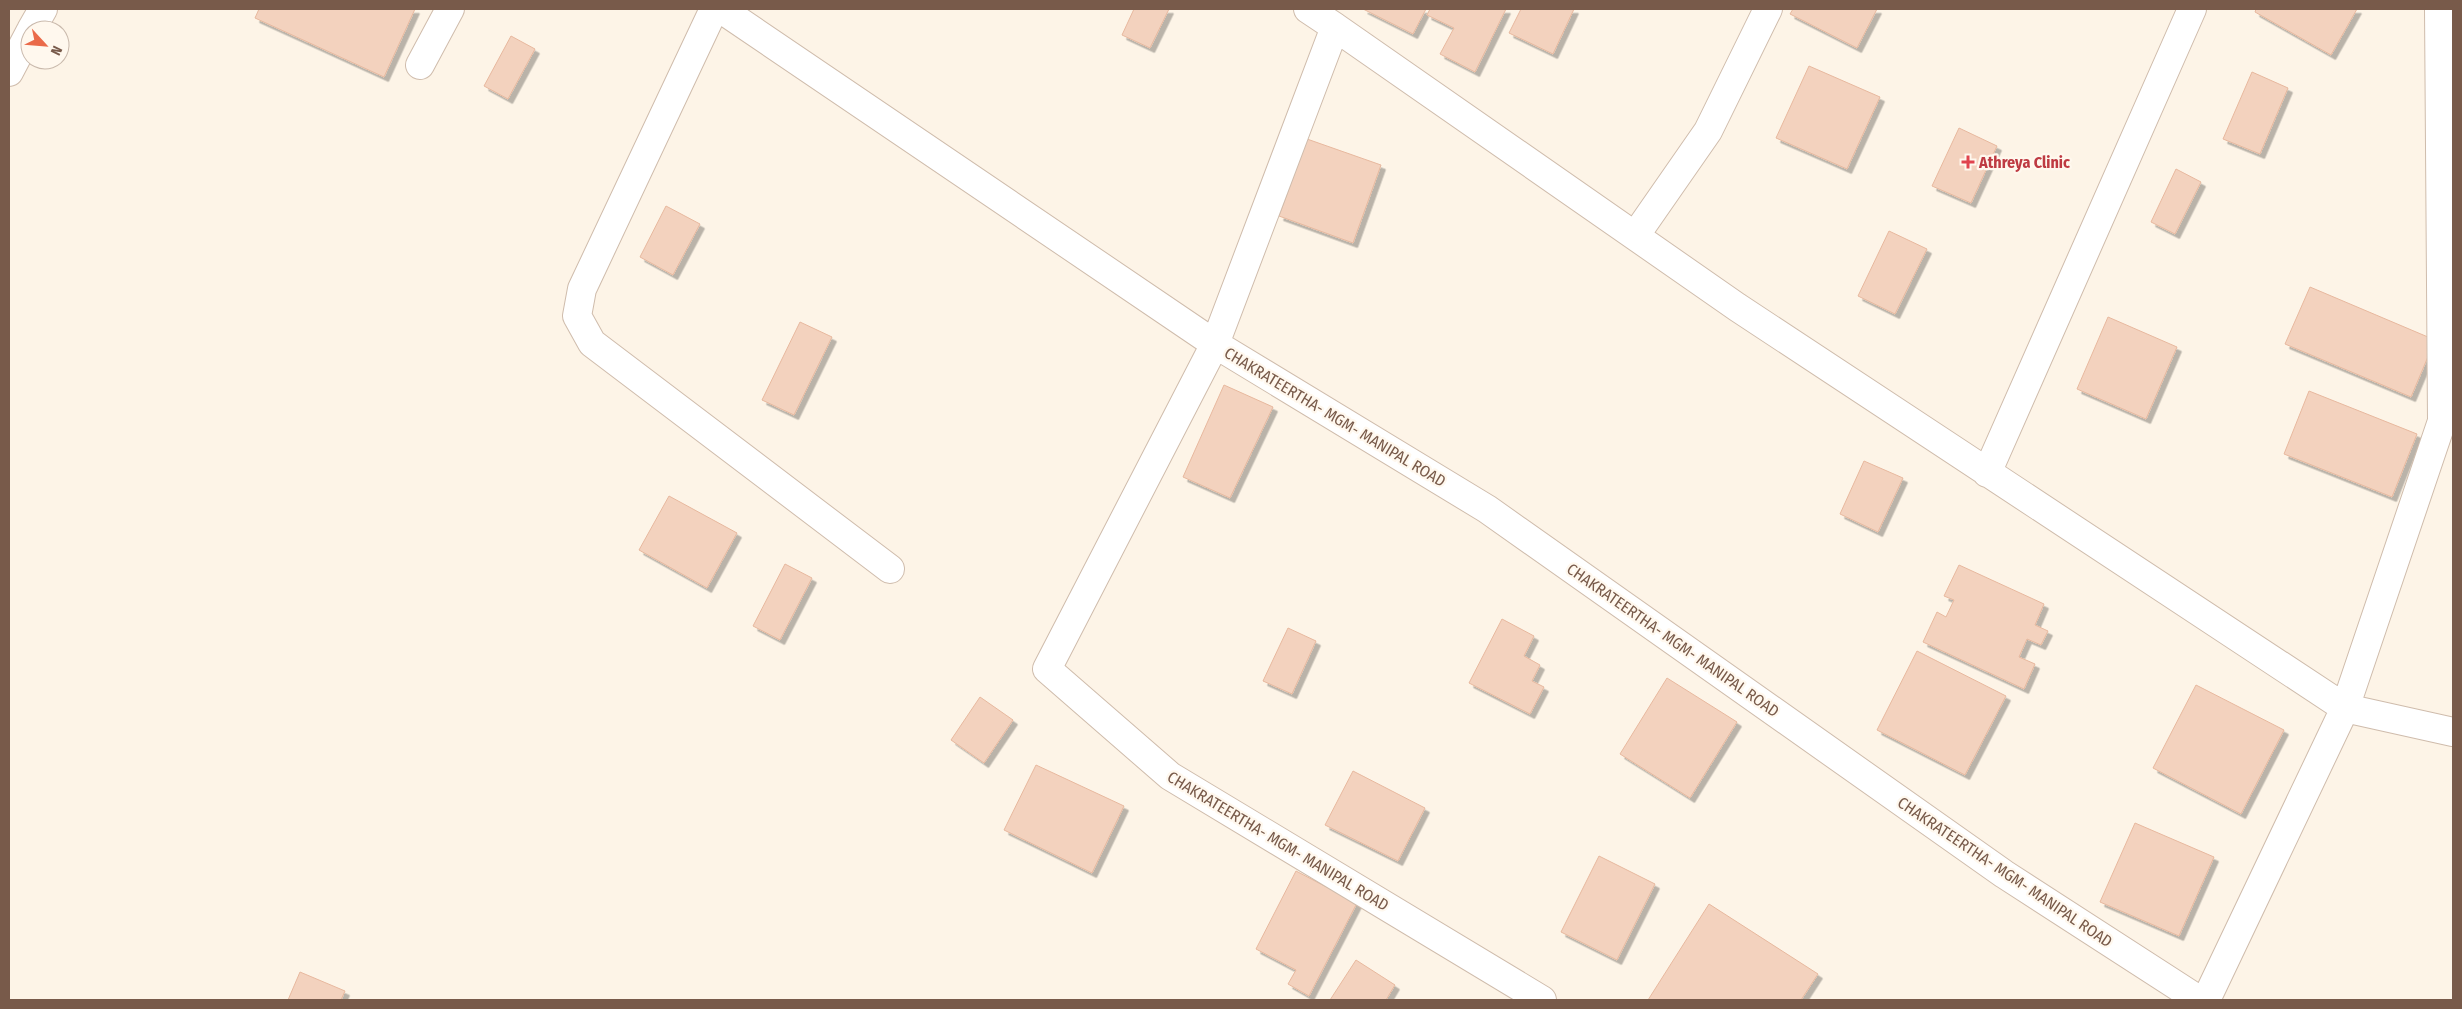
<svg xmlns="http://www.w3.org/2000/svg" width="2462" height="1009" viewBox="0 0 2462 1009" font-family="'Fira Sans Condensed',sans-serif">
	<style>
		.building { fill: #f3d2be; stroke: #e7b89e; filter: url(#shadow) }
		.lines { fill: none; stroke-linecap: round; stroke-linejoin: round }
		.minor-casing { stroke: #cfbcac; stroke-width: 30 }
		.minor { stroke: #fff; stroke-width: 28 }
		.health-dot { fill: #e0444e; stroke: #fff8ee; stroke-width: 2 }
		.labels { text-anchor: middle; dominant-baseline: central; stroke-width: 4.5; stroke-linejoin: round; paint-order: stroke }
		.health-label { font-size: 16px; font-weight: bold; fill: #be3a42; stroke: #fff8ee; text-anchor: start }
		.street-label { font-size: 16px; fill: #785a4a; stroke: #fff8ee }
	</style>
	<defs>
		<filter id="shadow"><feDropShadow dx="4.5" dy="4.5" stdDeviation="0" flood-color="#0004"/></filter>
	</defs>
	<rect width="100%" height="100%" fill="#fdf4e7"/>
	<!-- building -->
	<path class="building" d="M259,9h156l-31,68 -129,-59z
		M1134,9h35l-19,39 -28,-13z
		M1363,9h63l-13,25z
		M1430,9h76l-31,63 -35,-18 14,-26 -27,-13z
		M1521,9h53l-21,45 -44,-21z
		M1793,9h84l-20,39 -67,-34z
		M2256,9h101l-26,46 -76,-43z
		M511,36l24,13 -27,50 -24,-13z
		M1809,66l71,31 -33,72 -71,-31z
		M2252,72l36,16 -28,66 -37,-15z
		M1959,128l38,18 -26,57 -39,-17z
		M1307,139l74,26 -28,78 -74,-27z
		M2176,169l25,13 -26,52 -24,-12z
		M666,206l34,18 -27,51 -33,-18z
		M1889,231l38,18 -32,65 -37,-18z
		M2310,287l125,53 -24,57 -126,-53z
		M2108,317l69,30 -31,72 -69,-30z
		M800,322l32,15 -38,78 -32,-15z
		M1224,385l49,22 -43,91 -47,-21z
		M2309,391l108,43 -25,63 -108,-43z
		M1864,461l39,17 -25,54 -38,-18z
		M669,496l68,37 -30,55 -68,-38z
		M785,564l27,14 -32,62 -27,-14z
		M1959,565l85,39 -9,21 13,6 -7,14 -14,-6 -8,18 16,7 -11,25 -101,-47 14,-30 9,5 8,-17 -10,-4z
		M1502,619l32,17 -10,20 16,9 -8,16 12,6 -14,27 -61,-31z
		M1288,628l28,13 -24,53 -29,-13z
		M1917,651l89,45 -41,79 -88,-45z
		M1667,678l70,44 -47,76 -70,-44z
		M2196,685l88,45 -43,84 -88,-46z
		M980,697l33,23 -29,43 -33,-23z
		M1036,765l88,41 -32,67 -88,-43z
		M1353,771l72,37 -27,53 -73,-36z
		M2135,823l79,34 -35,79 -79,-34z
		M1599,856l56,28 -38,76 -56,-28z
		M1296,871l61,32 -48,93 -21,-12 8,-14 -40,-21z
		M1709,904l109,70 -17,26h-153z
		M1356,960l39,25 -9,15h-56z
		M300,972l45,19 -4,9h-53z"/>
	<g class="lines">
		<!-- minor casing -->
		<g class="minor-casing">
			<path id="minor" d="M714,9l-132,280 -5,27 15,27 298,226
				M721,9l494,335 120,-317 402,280 608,401 97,-287 -3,-412
				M1308,9l27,18
				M31,30l12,-21
				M420,65l30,-56
				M9,72l21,-40
				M1635,236l73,-105 60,-122
				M1987,473l205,-464
				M1542,1000l-372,-224 -123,-107 168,-325 272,165 517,365 195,126
				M2206,1000l139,-292 108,24"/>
		</g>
		<!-- minor -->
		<use href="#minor" class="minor"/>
	</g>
	<!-- markers -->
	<path class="health-dot" d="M1965.5 154.5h5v5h5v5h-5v5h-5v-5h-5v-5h5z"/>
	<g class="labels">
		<!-- health labels -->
		<g class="health-label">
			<text x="1979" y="162">Athreya Clinic</text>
		</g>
		<!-- street labels -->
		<g class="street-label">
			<text transform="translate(1335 417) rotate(31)">CHAKRATEERTHA- MGM- MANIPAL ROAD</text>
			<text transform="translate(1673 640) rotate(35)">CHAKRATEERTHA- MGM- MANIPAL ROAD</text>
			<text transform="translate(1278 841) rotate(31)">CHAKRATEERTHA- MGM- MANIPAL ROAD</text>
			<text transform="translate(2005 872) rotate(34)">CHAKRATEERTHA- MGM- MANIPAL ROAD</text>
		</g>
	</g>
	<!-- border -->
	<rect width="2462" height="1009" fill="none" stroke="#785a4a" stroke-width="20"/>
	<!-- north arrow -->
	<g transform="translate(45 45) rotate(116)"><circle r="24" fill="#fff8ee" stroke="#c9b9ac"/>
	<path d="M0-4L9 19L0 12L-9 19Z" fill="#ea6a49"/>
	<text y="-8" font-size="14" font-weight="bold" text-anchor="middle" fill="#785a4a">N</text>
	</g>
</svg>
